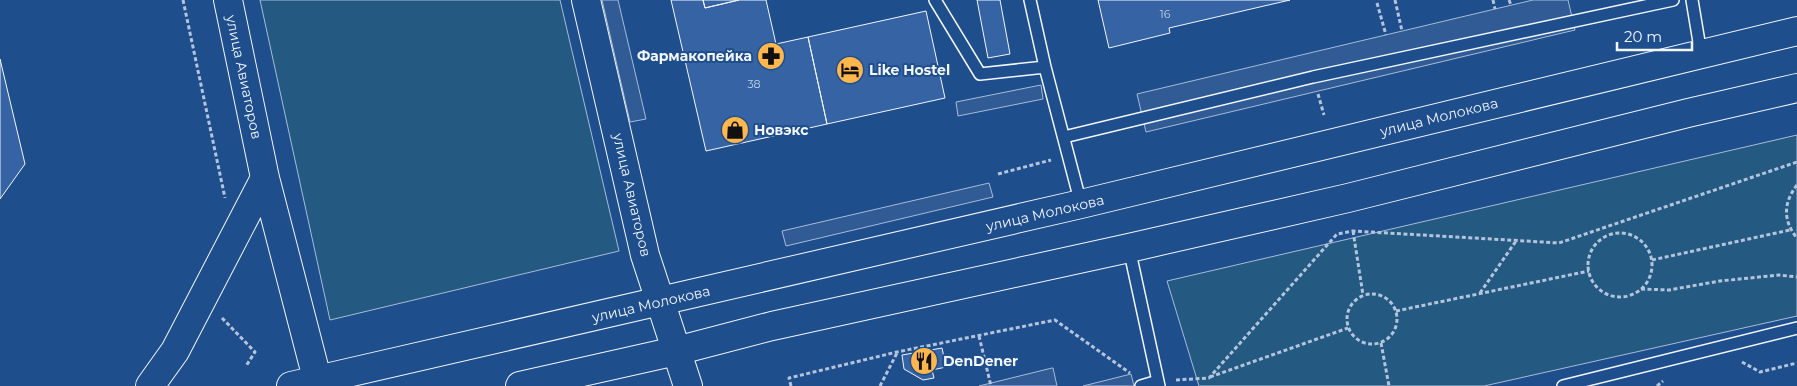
<svg xmlns="http://www.w3.org/2000/svg" width="1797" height="386" viewBox="0 0 1797 386" font-family="Montserrat,sans-serif">
	<style>
		.green { fill: #245a82; stroke: #a8bbd7 }
		.parking { fill: #305b95; stroke: #a8bbd7 }
		.building { fill: #3563a3; stroke: #f2f6ff }
		.lines { fill: none; stroke-linecap: round; stroke-linejoin: round }
		.lane-casing { stroke: #f2f6ff; stroke-width: 14 }
		.secondary-casing { stroke: #f2f6ff; stroke-width: 30 }
		.primary-casing { stroke: #f2f6ff; stroke-width: 30 }
		.path { stroke: #b3c4dc; stroke-width: 3; stroke-dasharray: 4 2.5; stroke-linecap: butt }
		.lane { stroke: #1f4e8c; stroke-width: 11 }
		.secondary { stroke: #1f4e8c; stroke-width: 28 }
		.primary { stroke: #1f4e8c; stroke-width: 28 }
		.labels { text-anchor: middle; dominant-baseline: central; stroke-width: 4; stroke-linejoin: round; paint-order: stroke }
		.number-label { font-size: 11px; fill: #c3d1e8 }
		.poi-label { font-size: 14px; font-weight: bold; fill: #f2f6ff; stroke: #1f4e8c; text-anchor: start }
		.street-label { font-size: 14px; fill: #f2f6ff; stroke: #1f4e8c }
	</style>
	<rect width="100%" height="100%" fill="#1f4e8c"/>
	<!-- green -->
	<path class="green" d="M260,0h300l59,251 -289,69z
		M1797,135v181l-313,70h-285l-32,-105z"/>
	<!-- parking -->
	<path class="parking" d="M602,0h16l28,119 -16,3z
		M1533,0h35l7,30 -429,102 -9,-38z
		M1041,85l2,14 -85,17 -2,-14z
		M989,183l4,14 -207,49 -4,-15z
		M1053,368l4,18h-78l73,-18z
		M1131,374l3,12h-51z"/>
	<!-- building -->
	<path class="building" d="M671,0h32l2,8 34,-8h27l10,44 32,-7 19,87 -121,27z
		M703,0h36l-34,8z
		M977,0h23l10,54 -22,4z
		M1098,0h192l-121,28 1,5 -61,15z
		M926,11l19,87 -118,26 -19,-87z
		M0,59l25,105 -25,35z
		M942,348l4,19 -14,3 2,8 -11,2 -19,-11 -2,-14z"/>
	<g class="lines">
		<!-- lane casing -->
		<g class="lane-casing">
			<path id="lane" d="M935,0l45,74 65,-7
				M1030,0l15,67 36,137
				M1692,0l9,54
				M1064,137l249,-60 360,-77
				M1129,248l30,138
				M1141,386l17,-5
				M1563,386l234,-58"/>
		</g>
		<!-- secondary casing -->
		<g class="secondary-casing">
			<path id="secondary" d="M291,386l790,-182 716,-173
				M520,386l156,-35 96,-25 357,-78 219,-50 340,-85 109,-25"/>
		</g>
		<!-- primary casing -->
		<g class="primary-casing">
			<path id="primary" d="M228,0l37,178 54,208
				M586,0l59,255 43,131
				M150,386l25,-35 90,-173"/>
		</g>
		<!-- path -->
		<path class="path" d="M183,0l42,198
			M1395,0l7,31
			M1493,0l2,9
			M1509,0l2,5
			M1377,3l9,32
			M1318,94l6,21
			M998,174l53,-14
			M1797,185c-14,18 -14,36 0,53
			M1353,231l10,64
			M1588 265a32 32 0 1 1 64 0a32 32 0 1 1-64 0Z
			M1652,260l138,-30
			M1641,289l28,1 51,-9 59,-6 18,2
			M1480,293l36,-52
			M1347 319a25 25 0 1 1 50 0a25 25 0 1 1-50 0Z
			M1396,311l193,-40
			M222,318l33,34 -9,14
			M979,336l12,50
			M1381,343l8,43
			M1742,362l18,10 37,-9
			M1210,377l138,-49
			M1176,380l33,-2 128,-144 16,-3 206,12 238,-81
			M791,386l-2,-8 108,-26 158,-32 75,53
			M880,386l17,-33
			M1657,386l6,-5"/>
		<!-- lane -->
		<use href="#lane" class="lane"/>
		<!-- secondary -->
		<use href="#secondary" class="secondary"/>
		<!-- primary -->
		<use href="#primary" class="primary"/>
	</g>
	<!-- icons -->
	<defs>
		<g id="pharmacy-disc" transform="scale(1.4375)"><circle r="9.5" fill="#ffb74d" stroke="#1f4e8c"/><path d="M-2-6h4v4h4v4h-4v4h-4v-4h-4v-4h4Z" fill="#111"/></g>
		<g id="hotel-disc" transform="scale(1.4375)"><circle r="9.5" fill="#ffb74d" stroke="#1f4e8c"/><path d="M-6-4.5h1.5V1H6V5H4.5V3h-9V5H-6ZM-4 0a1.8 1.8 0 1 1 3.6 0ZM.5 0V-2.5h3Q6-2.5 6 0Z" fill="#111"/></g>
		<g id="shop-disc" transform="scale(1.4375)"><circle r="9.5" fill="#ffb74d" stroke="#1f4e8c"/><path d="M-5-2.5h2.3a2.7 3.5 0 0 1 5.4 0H5L5.5 6h-11ZM-1.5-2.5h3a1.5 2.3 0 0 0-3 0Z" fill="#111"/></g>
		<g id="restaurant-disc" transform="scale(1.4375)"><circle r="9.5" fill="#ffb74d" stroke="#1f4e8c"/><path d="M-5-6h1v4h1v-4h1v4h1v-4h1v5L-1.5 .5V6h-2V.5L-5-1ZM5-6V6H3V1.5H1.5Q1.5-4 5-6Z" fill="#111"/></g>
	</defs>
	<g fill-rule="evenodd">
		<use href="#pharmacy-disc" x="771" y="56"/>
		<use href="#hotel-disc" x="850" y="70"/>
		<use href="#shop-disc" x="735" y="130"/>
		<use href="#restaurant-disc" x="924" y="361"/>
	</g>
	<g class="labels">
		<!-- number labels -->
		<g class="number-label">
			<text x="1165" y="14">16</text>
			<text x="754" y="84">38</text>
		</g>
		<!-- poi labels -->
		<g class="poi-label">
			<text x="752" y="56" text-anchor="end">Фармакопейка</text>
			<text x="869" y="70">Like Hostel</text>
			<text x="754" y="130">Новэкс</text>
			<text x="943" y="361">DenDener</text>
		</g>
		<!-- street labels -->
		<g class="street-label">
			<text transform="translate(244 77) rotate(78)">улица Авиаторов</text>
			<text transform="translate(1439 117) rotate(-14)">улица Молокова</text>
			<text transform="translate(632 195) rotate(77)">улица Авиаторов</text>
			<text transform="translate(1045 213) rotate(-13)">улица Молокова</text>
			<text transform="translate(651 304) rotate(-13)">улица Молокова</text>
		</g>
	</g>
	<!-- scale -->
	<path d="M1617 42v8h75v-8" fill="none" stroke="#f2f6ff" stroke-width="2.5"/>
	<text x="1624" y="42" font-size="15" fill="#f2f6ff" stroke="#1f4e8c" stroke-width="4" paint-order="stroke">20 m</text>
</svg>
